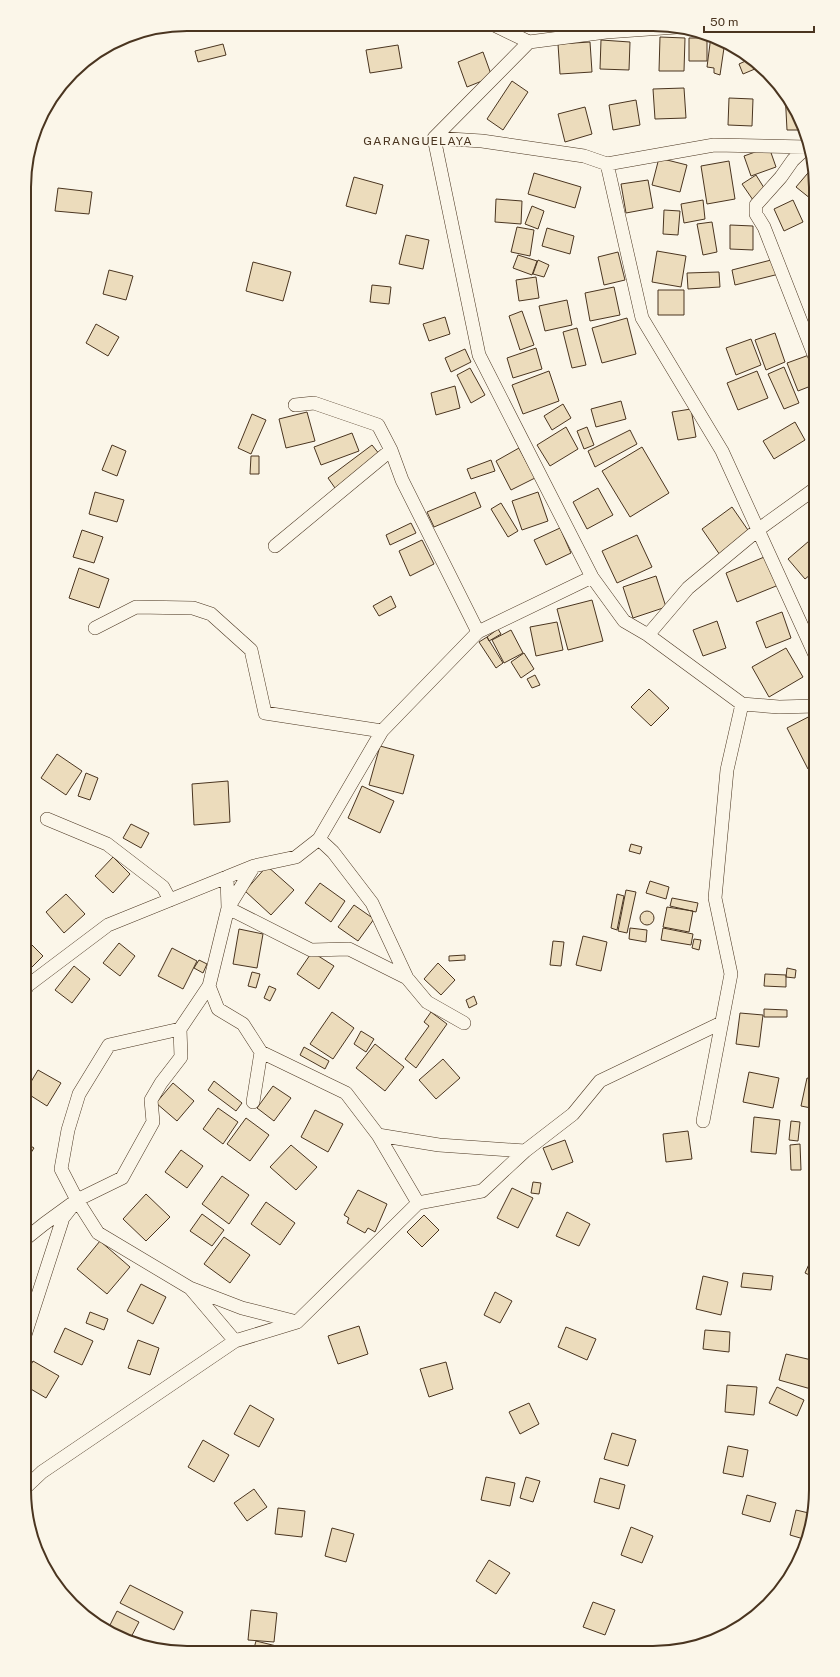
<svg xmlns="http://www.w3.org/2000/svg" width="840" height="1677" viewBox="0 0 840 1677" font-family="'Public Sans',sans-serif">
	<style>
		.building { fill: #ecdcbc; stroke: #4a3520 }
		.lines { fill: none; stroke-linecap: round; stroke-linejoin: round }
		.minor-casing { stroke: #4a3520; stroke-width: 14 }
		.minor { stroke: #fbf6e9; stroke-width: 13 }
		.labels { text-anchor: middle; dominant-baseline: central; stroke-width: 3; stroke-linejoin: round; paint-order: stroke }
		.neighbourhood-label { font-size: 12px; letter-spacing: 1px; fill: #4a3520; stroke: #fbf6e9 }
		.rim { fill: none; stroke: #4a3520; stroke-width: 2 }
	</style>
	<rect width="100%" height="100%" fill="#fbf6e9"/>
	<!-- building -->
	<path class="building" d="M711,36l14,5 -5,34 -6,-2v-5l-7,-1z
		M660,37l25,1 -1,33h-25z
		M689,38h18v23h-18z
		M601,40l29,2 -1,28 -29,-1z
		M590,42l2,30 -32,2 -2,-30z
		M223,44l3,11 -28,7 -3,-11z
		M398,45l4,23 -32,5 -4,-23z
		M483,52l9,25 -25,10 -9,-25z
		M752,58l10,8 -19,8 -4,-10z
		M512,81l16,11 -25,38 -16,-11z
		M684,88l2,30 -31,1 -2,-30z
		M785,92l13,23v15h-11z
		M729,98l24,1 -1,27 -24,-1z
		M636,100l4,25 -27,5 -4,-25z
		M585,107l7,27 -27,8 -7,-28z
		M804,127l3,8 1,4 -8,-4z
		M769,147l7,20 -25,9 -7,-20z
		M659,158l28,7 -7,27 -28,-7z
		M729,161l6,38 -28,5 -6,-38z
		M813,167l3,20v16l-20,-16z
		M534,173l47,14 -6,21 -47,-14z
		M756,175l10,16 -13,9 -11,-16z
		M354,177l29,8 -7,29 -30,-8z
		M648,180l5,28 -27,5 -5,-29z
		M58,188l34,4 -3,22 -34,-3z
		M496,199l26,2 -1,23 -26,-2z
		M703,200l2,19 -21,4 -3,-19z
		M793,200l10,22 -19,9 -10,-22z
		M532,206l12,5 -6,18 -13,-5z
		M664,210l16,1 -2,24 -15,-1z
		M712,222l5,30 -14,3 -6,-31z
		M730,225l23,1v24l-23,-1z
		M517,227l17,3 -4,26 -19,-4z
		M547,228l27,8 -4,18 -28,-8z
		M406,235l23,5 -6,29 -24,-5z
		M657,251l29,5 -5,31 -29,-5z
		M618,252l7,28 -21,5 -6,-28z
		M518,255l19,6 -5,14 -19,-7z
		M775,259l4,15 -44,11 -3,-15z
		M538,260l11,5 -5,12 -11,-3z
		M253,262l38,10 -8,29 -37,-10z
		M109,270l24,6 -7,24 -23,-6z
		M719,272l1,15 -32,2 -1,-16z
		M536,277l3,21 -20,3 -3,-21z
		M372,285l19,2 -2,17 -19,-2z
		M614,287l6,28 -30,6 -5,-28z
		M658,290h26v25h-26z
		M567,300l5,25 -27,6 -6,-25z
		M522,311l12,34 -14,5 -11,-34z
		M445,317l5,17 -21,7 -6,-17z
		M627,318l9,36 -34,9 -10,-35z
		M96,324l23,13 -11,19 -22,-13z
		M577,328l9,37 -14,3 -9,-36z
		M775,333l10,29 -19,8 -11,-30z
		M751,339l10,26 -25,10 -10,-27z
		M536,348l6,21 -29,9 -6,-20z
		M465,349l6,13 -20,10 -6,-14z
		M809,355l7,17v12l-18,7 -11,-28z
		M784,367l15,36 -15,6 -16,-35z
		M470,368l15,27 -14,8 -14,-28z
		M549,371l10,30 -36,13 -11,-29z
		M757,371l11,27 -30,12 -11,-27z
		M455,386l5,22 -24,7 -5,-22z
		M621,401l5,18 -30,8 -5,-18z
		M563,404l8,14 -19,12 -8,-14z
		M691,409l5,28 -18,3 -6,-28z
		M307,412l8,29 -29,7 -7,-29z
		M252,414l14,6 -15,34 -13,-6z
		M795,422l10,18 -31,19 -11,-18z
		M566,427l12,22 -28,17 -13,-21z
		M587,427l7,18 -10,4 -7,-18z
		M630,430l7,14 -42,23 -7,-16z
		M352,433l7,18 -38,14 -7,-18z
		M112,445l14,6 -9,25 -15,-6z
		M372,445l8,10 -45,33 -7,-10z
		M816,445v13l-6,-7z
		M642,447l27,46 -39,24 -28,-46z
		M519,448l16,30 -24,12 -15,-29z
		M251,456h8v18h-9z
		M491,460l4,11 -24,8 -4,-10z
		M598,488l15,27 -26,14 -14,-27z
		M95,492l29,8 -7,22 -28,-8z
		M475,492l6,15 -47,20 -7,-15z
		M538,492l10,29 -26,9 -10,-29z
		M501,503l17,28 -10,6 -17,-28z
		M732,507l18,26 -30,22 -18,-26z
		M816,515v9l-4,-7z
		M411,523l5,10 -26,12 -4,-10z
		M560,528l11,25 -25,12 -12,-25z
		M82,530l21,7 -9,26 -21,-6z
		M637,535l15,32 -35,16 -15,-32z
		M422,540l12,24 -24,12 -11,-25z
		M809,541l7,8v21l-11,9 -17,-20z
		M769,555l12,29 -44,18 -11,-29z
		M79,568l30,11 -10,29 -30,-10z
		M656,576l10,31 -33,11 -10,-31z
		M391,596l5,11 -17,9 -6,-10z
		M592,600l11,41 -35,9 -11,-41z
		M782,612l9,26 -25,10 -10,-26z
		M717,621l9,27 -23,8 -10,-26z
		M557,622l6,28 -27,6 -6,-29z
		M498,629l3,5 -12,7 -2,-4z
		M511,630l12,23 -19,10 -12,-23z
		M487,637l16,26 -7,5 -17,-26z
		M786,648l17,29 -34,20 -17,-30z
		M524,653l10,16 -13,9 -10,-16z
		M535,675l5,10 -8,3 -5,-9z
		M649,689l20,19 -18,18 -20,-19z
		M816,713v52l-8,4 -21,-41z
		M380,746l34,9 -11,39 -34,-9z
		M57,754l25,17 -16,24 -25,-17z
		M86,773l12,5 -8,22 -12,-4z
		M228,781l2,41 -36,3 -2,-41z
		M362,786l32,15 -14,32 -32,-15z
		M131,824l18,9 -8,15 -18,-10z
		M25,836l5,1 -5,20z
		M631,844l11,3 -2,7 -11,-3z
		M113,857l17,17 -17,19 -18,-17z
		M267,866l27,24 -23,25 -26,-24z
		M650,881l19,6 -3,12 -20,-6z
		M320,883l25,18 -14,21 -26,-19z
		M626,890l10,2 -9,41 -9,-2z
		M66,894l19,20 -21,19 -18,-21z
		M617,894l7,2 -7,34 -6,-2z
		M672,898l26,5 -2,9 -26,-6z
		M354,905l20,14 -16,22 -20,-14z
		M667,907l26,4 -4,21 -26,-5z
		M640 918a7 7 0 1 1 14 0a7 7 0 1 1-14 0Z
		M630,928l17,2 -1,12 -17,-3z
		M663,928l30,6 -2,11 -30,-5z
		M239,929l24,5 -6,34 -24,-4z
		M583,936l24,6 -6,29 -25,-6z
		M25,938l18,18 -18,18z
		M694,939l7,1 -2,10 -7,-2z
		M553,941l11,1 -3,24 -11,-1z
		M119,943l16,13 -15,20 -17,-13z
		M172,948l25,13 -14,28 -25,-13z
		M312,952l22,14 -15,23 -22,-15z
		M465,955v5l-16,1v-5z
		M199,960l8,4 -4,9 -9,-5z
		M438,963l17,17 -14,15 -17,-16z
		M74,966l16,13 -18,24 -17,-13z
		M787,968l9,2 -1,8 -9,-1z
		M252,972l8,2 -4,14 -8,-2z
		M765,974l21,1v12l-22,-1z
		M269,986l7,3 -6,12 -6,-3z
		M474,996l3,8 -8,4 -3,-8z
		M764,1009l23,1v7h-23z
		M332,1012l22,16 -21,31 -23,-15z
		M431,1012l16,12 -31,44 -11,-9 24,-33 -5,-4z
		M740,1013l23,2 -4,32 -23,-3z
		M361,1031l13,8 -8,13 -12,-8z
		M375,1044l29,23 -19,24 -29,-23z
		M304,1047l25,14 -4,8 -25,-14z
		M443,1059l17,19 -24,21 -17,-19z
		M38,1070l23,13 -14,23 -22,-14z
		M749,1072l30,6 -6,30 -30,-6z
		M807,1078l9,2v29l-15,-3z
		M214,1081l28,22 -6,8 -28,-21z
		M173,1083l21,18 -17,20 -21,-18z
		M273,1086l18,12 -17,23 -17,-13z
		M218,1108l20,14 -15,22 -20,-15z
		M315,1110l28,14 -15,28 -27,-15z
		M754,1117l26,3 -4,34 -25,-2z
		M246,1118l23,17 -19,26 -23,-17z
		M791,1121l9,1 -2,19 -9,-1z
		M688,1131l4,28 -26,3 -3,-28z
		M565,1140l8,22 -21,8 -9,-22z
		M24,1142l10,6 -9,14 -1,-1z
		M800,1144l1,26h-10l-1,-25z
		M291,1145l26,22 -21,23 -26,-23z
		M181,1150l22,16 -16,22 -22,-16z
		M222,1176l27,19 -20,29 -27,-20z
		M533,1182l8,1 -2,11 -8,-1z
		M512,1188l21,10 -15,30 -21,-10z
		M358,1190l29,14 -12,28 -7,-4 -3,5 -18,-10 2,-5 -5,-3z
		M146,1194l24,23 -24,24 -23,-22z
		M266,1202l29,21 -15,22 -29,-21z
		M567,1212l23,12 -11,22 -23,-10z
		M202,1214l22,16 -12,16 -22,-15z
		M424,1215l15,15 -17,17 -15,-15z
		M224,1237l26,18 -20,28 -26,-19z
		M100,1241l30,26 -23,27 -30,-25z
		M815,1251h1v27l-11,-5z
		M743,1273l30,3 -2,14 -30,-3z
		M703,1276l25,6 -7,33 -25,-6z
		M141,1284l25,13 -13,27 -26,-13z
		M495,1292l17,9 -12,22 -16,-8z
		M90,1312l18,7 -4,11 -18,-7z
		M359,1326l9,28 -30,10 -10,-28z
		M566,1327l30,12 -9,21 -29,-13z
		M65,1328l28,13 -11,24 -28,-13z
		M705,1330l25,2 -1,20 -26,-3z
		M138,1340l21,8 -9,27 -22,-7z
		M786,1354l30,7v11l-5,17 -32,-9z
		M33,1361l26,15 -13,22 -22,-13v-8z
		M446,1362l7,27 -24,8 -9,-28z
		M727,1385l30,2 -3,28 -29,-3z
		M777,1387l27,13 -7,16 -28,-13z
		M529,1403l10,21 -19,10 -11,-22z
		M250,1405l24,14 -15,28 -25,-13z
		M612,1433l24,7 -8,26 -24,-7z
		M203,1440l26,15 -15,27 -26,-15z
		M728,1446l20,4 -5,27 -20,-4z
		M486,1477l29,6 -5,23 -29,-6z
		M526,1477l14,4 -7,21 -13,-4z
		M600,1478l25,7 -6,24 -25,-7z
		M254,1489l13,18 -20,14 -13,-18z
		M747,1495l29,8 -6,19 -28,-8z
		M278,1508l27,3 -3,26 -27,-3z
		M796,1510l17,4 -6,26 -17,-5z
		M631,1527l22,9 -11,27 -21,-8z
		M332,1528l22,6 -8,28 -21,-6z
		M489,1560l21,13 -14,21 -20,-13z
		M130,1585l53,27 -9,18 -54,-27z
		M593,1602l22,8 -10,25 -22,-8z
		M251,1610l26,3 -3,29 -26,-2z
		M117,1611l22,11 -10,19 -14,-5 -8,-5z
		M256,1641l45,11h-48z"/>
	<g class="lines">
		<!-- minor casing -->
		<g class="minor-casing">
			<path id="minor" d="M496,26l33,16
				M677,27l-71,5 -77,10 -95,96 45,217 113,222 32,44 24,14 94,69 37,3 37,-1
				M434,138l48,3 102,15 23,8
				M807,147l-14,13 -12,17 -25,28v9l8,13 52,133
				M810,149l-3,-2 -93,-2 -107,19 35,154 80,133 94,206
				M295,405l19,-2 64,22 13,25 11,30 76,152
				M275,546l116,-96
				M95,628l41,-21 57,1 18,6 40,36 14,63 117,18
				M648,635l40,-47 71,-59 57,-41
				M47,819l60,25 56,43 7,13
				M319,839l14,13 39,51 35,75
				M227,877l1,31 83,42 38,-1 58,29 20,24 37,21
				M209,986l9,23 25,15 18,28 85,41 32,42 61,10 86,6
				M25,991l2,-5 81,-61 146,-59 42,-9 23,-18 63,-108 96,-99 114,-55
				M253,1102l8,-50
				M703,1121l28,-147 -16,-76 12,-128 15,-66
				M378,1135l40,68
				M77,1200l21,33 92,55 52,20 55,14
				M24,1240l20,-16 33,-24 45,-22 31,-56 -2,-22 10,-17 20,-26 -1,-28
				M191,1289l44,52
				M24,1338l39,-120 14,-18 -16,-31 7,-39 11,-36 30,-49 71,-16 29,-43 19,-78 26,-42
				M24,1489l18,-17 193,-131 62,-19 121,-119 64,-12 43,-40 48,-37 27,-33 121,-58"/>
		</g>
		<!-- minor -->
		<use href="#minor" class="minor"/>
	</g>
	<g class="labels">
		<!-- neighbourhood labels -->
		<g class="neighbourhood-label">
			<text x="418" y="141">GARANGUELAYA</text>
		</g>
	</g>
	<!-- crop -->
	<path d="M0 0H840V1677H0ZM187 31H653A156 156 0 0 1 809 187V1490A156 156 0 0 1 653 1646H187A156 156 0 0 1 31 1490V187A156 156 0 0 1 187 31Z" fill="#fbf6e9" fill-rule="evenodd"/>
	<path class="rim" d="M187 31H653A156 156 0 0 1 809 187V1490A156 156 0 0 1 653 1646H187A156 156 0 0 1 31 1490V187A156 156 0 0 1 187 31Z"/>
	<!-- scale -->
	<path d="M704 26v6h110v-6" fill="none" stroke="#4a3520" stroke-width="2"/>
	<text x="710" y="26" font-size="12" fill="#4a3520" stroke="#fbf6e9" stroke-width="3" paint-order="stroke">50 m</text>
</svg>
